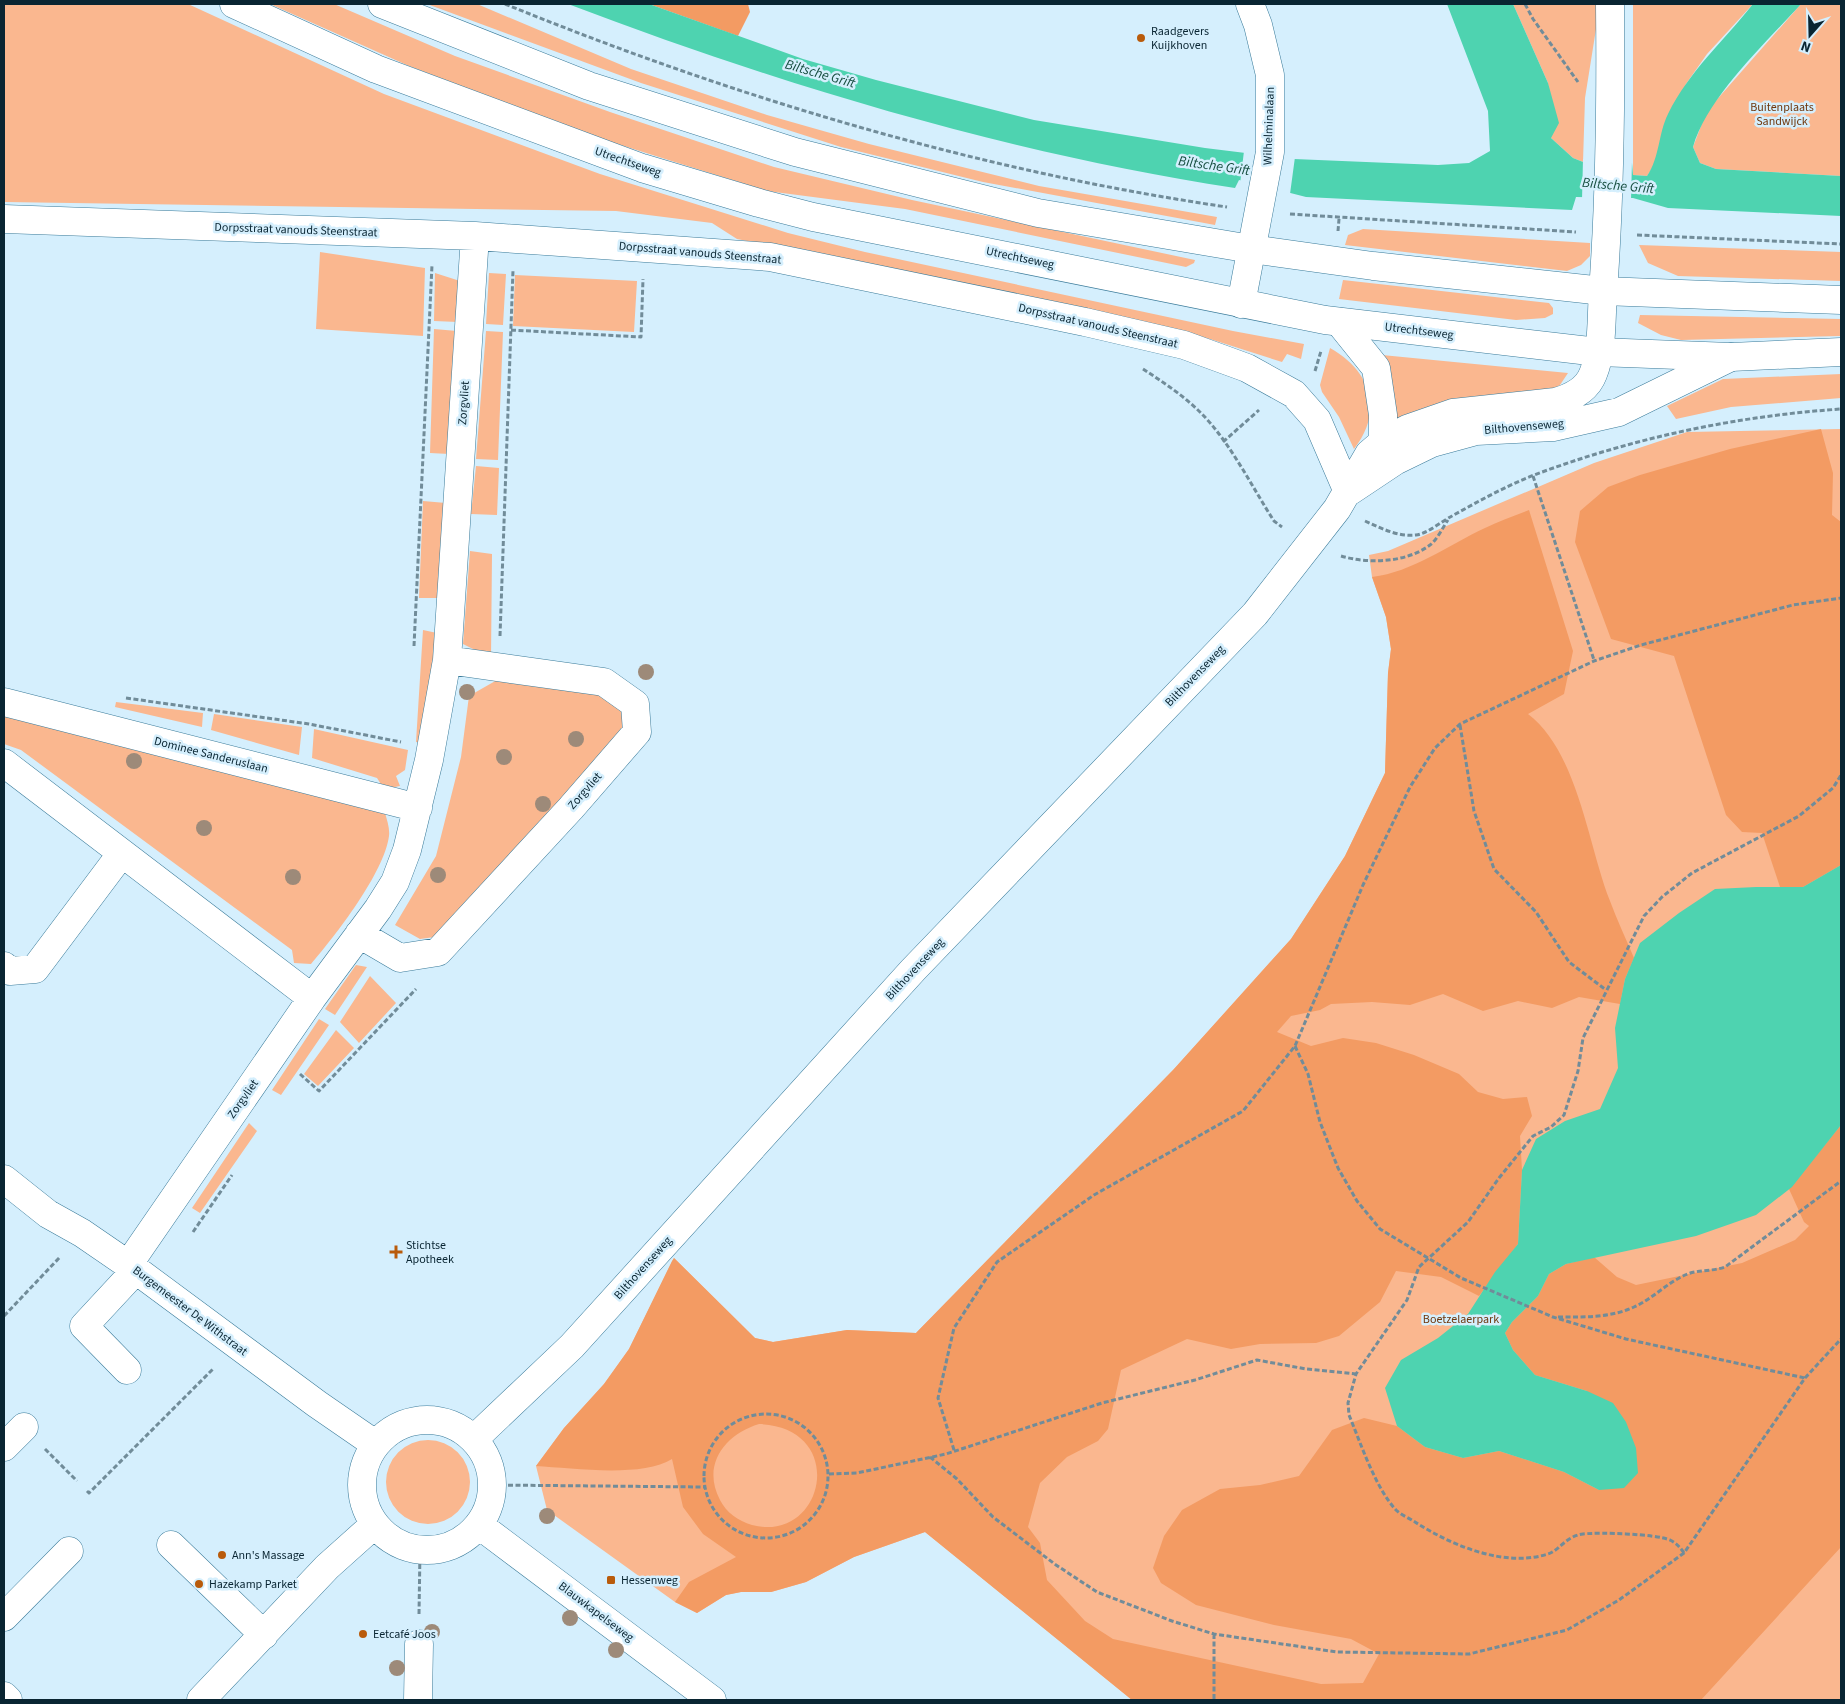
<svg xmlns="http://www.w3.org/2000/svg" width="1845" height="1704" viewBox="0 0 1845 1704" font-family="'Source Sans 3',sans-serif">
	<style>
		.green { fill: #fab78f }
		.forest { fill: #f39b63; fill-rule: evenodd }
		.water { fill: #4ed3b0 }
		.pier { fill: #d5effd }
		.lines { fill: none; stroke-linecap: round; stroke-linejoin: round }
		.minor-casing { stroke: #3a7b9a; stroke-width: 29 }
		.major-casing { stroke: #3a7b9a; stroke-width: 29 }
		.path { stroke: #718c99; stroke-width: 3; stroke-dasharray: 5 2.5; stroke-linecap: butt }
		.minor { stroke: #fff; stroke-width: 28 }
		.major { stroke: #fff; stroke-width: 28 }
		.tree { fill: #9d8a79 }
		.poi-dot { fill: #b95b0b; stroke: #d5effd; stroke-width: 2 }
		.labels { text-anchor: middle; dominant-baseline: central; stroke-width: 5; stroke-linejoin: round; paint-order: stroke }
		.poi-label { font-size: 12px; fill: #092532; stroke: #d5effd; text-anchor: start }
		.park-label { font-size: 12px; fill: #6f370d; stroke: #d5effd }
		.street-label { font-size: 12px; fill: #092532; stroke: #d5effd }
		.water-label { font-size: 14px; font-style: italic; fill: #174e40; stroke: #d5effd }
	</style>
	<rect width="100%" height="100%" fill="#d5effd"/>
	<!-- green -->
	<path class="green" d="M4,4h184l196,90 216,80 188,59 77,19 368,79 71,13 -3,15 -14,-5 -5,8 -72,-23 -301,-67 -172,-33 -25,-16 -96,-12 -612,-9z
		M270,4h64l121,52 155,56 164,55 138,33 283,60 -1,3 -8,4 -281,-58 -138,-18 -175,-55 -183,-70z
		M427,4h50l154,65 136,46 102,29 170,42 178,31 -2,8 -232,-43 -142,-35 -200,-64z
		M1513,4h87l-15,94 -2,64 -10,-4 -22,-20 -3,-55z
		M1633,4h120l-46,50 -21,30 -33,83 -6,9 -14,-1z
		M1801,4h40v172l-125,-7 -16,-6 -7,-16 11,-29 9,-14z
		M1363,229l227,14v13l-9,9 -14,6 -222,-26 3,-10z
		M1639,245l202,7v29l-163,-5 -30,-13z
		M320,252l105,16 -2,68 -107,-7z
		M435,273l25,8 -2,41 -24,-1z
		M489,273l17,1 -3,51 -17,-1z
		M515,275l122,6 -3,51 -121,-6z
		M1343,280l206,23 4,5v6l-8,4 -29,2 -177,-21z
		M1640,315l201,4v17l-160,4 -20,-5 -23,-12z
		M434,329l23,2 -8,123 -19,-1z
		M486,331l17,1 -5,128 -22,-1z
		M1330,348c41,23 54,63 24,101l-15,-32 -17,-25 -2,-7z
		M1382,355l186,18 -8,12 -14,8 -89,7 -27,6 -36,18z
		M1841,374v24l-110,9 -55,12 -9,-13 56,-27z
		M1841,429v1271h-709l-207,-168 -71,25 -48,25 -35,10h-30l-15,3 -29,18 -22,-11 -128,-92 -11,-44 28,-38 40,-44 25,-35 45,-91 81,80 18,4 74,-12 69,3 258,-264 117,-130 54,-83 40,-83 3,-100 3,-24 -5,-32 -14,-40 -3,-22 19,-4 206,-88 93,-31z
		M476,466l23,2 -2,47 -26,-1z
		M423,501l23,2 -5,95h-22z
		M470,551l22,3 -1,104 -28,-14z
		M423,630l14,3 -14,110 -7,-1z
		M497,680l97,12 28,19 3,24 -190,202 -15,2 -25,-14 41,-69 25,-99 8,-61z
		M116,702l87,11 -1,14 -87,-20z
		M4,714l381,99c2,7 5,16 4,23 -5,37 -53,99 -78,128l-17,-1 -2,-13 -271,-200 -17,-6z
		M214,714l88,13 -3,28 -88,-25z
		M314,729l94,21 -3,20 -9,6 4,10 -16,3 -7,-11 -65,-20z
		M356,965l11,2 -32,48 -10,-6z
		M370,976l26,27 -37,40 -19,-21z
		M319,1019l10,6 -48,70 -9,-5z
		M336,1030l18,18 -36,38 -14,-12z
		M249,1123l8,8 -57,82 -8,-5z
		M386 1482a42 42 0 1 1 84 0a42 42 0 1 1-84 0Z"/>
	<!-- forest -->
	<path class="forest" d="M649,4h99l2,8 -12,24z
		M1821,429l12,44 -1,42 9,7v343l-38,22h-23l-18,-54 -20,-1 -16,-17 -52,-159 -63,-17 -36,-97 5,-31 28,-24 32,-12 90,-26z
		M1529,510l44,141 -9,43 -36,20c50,38 60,131 82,187 7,19 16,38 24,57l-9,21 -5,25 -41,-7 -27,11 -34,-7 -35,10 -40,-17 -33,11 -38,-3 -41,2 -11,6 -29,6 -14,16 34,14 32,-8 33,5 38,12 45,19 19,18 25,7 24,-2 5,19 -12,20 2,34 -4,74 -39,52 -38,-19 -45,-6 -16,31 -41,34 -23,7 -56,1 -29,5 -44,-10 -66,31 -13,59 -10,12 -31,16 -27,26 -12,44 12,16 7,37 38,41 28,18 208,45 42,-1 16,-29 -28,-15 -77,-14 -78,-20 -35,-22 -8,-15 11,-32 18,-26 38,-21 40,-4 39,-9 33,-46 32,-12 33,8 28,21 38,11 36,-7 65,21 35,18 -12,-99 -52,-16 -22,-25 -8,-17 7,-11 26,-26 11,-22 17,-10 28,-7 23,20 19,8 106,-22 53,-23 14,-14 -5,-4 -15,-33 52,-64v422l-140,153h-569l-207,-168 -71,25 -48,25 -35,10h-30l-15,3 -29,18 -22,-11 14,-20 47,-25 -33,-23 -20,-27 -11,-48c-30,19 -100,9 -136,7l28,-38 40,-44 25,-35 43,-88 2,-3 81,80 18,4 74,-12 69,3 258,-264 117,-130 54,-83 40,-83 3,-100 3,-24 -5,-32 -14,-40c41,-5 76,-32 113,-49 14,-7 29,-12 44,-18zM759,1424c90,3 66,120 -7,101 -14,-4 -26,-13 -32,-25 -19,-36 6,-66 39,-76z"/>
	<!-- water -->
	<path class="water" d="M568,4h81l154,55 73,21 158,40 171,28 89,11 144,6 31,-2 21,-12 -2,-40 -41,-107h66l35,79 11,40 -8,15 22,20 10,4 49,1 1,12 14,1c13,-19 11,-42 21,-62 21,-43 56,-73 85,-110h48c-36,40 -93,92 -108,143l7,16 16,6 125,7v40l-173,-8 -35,-10 -57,-1 -4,13 -266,-13 -67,-17 -4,8c-225,-34 -454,-103 -667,-184z
		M1841,865v260l-49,62 -36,28 -60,21 -130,28 -17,10 -11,22 -26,26 -7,11 8,17 22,25 52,16 26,12 13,19 10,26 2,25 -14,15 -25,2 -35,-18 -65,-21 -36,7 -38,-11 -28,-21 -12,-38 16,-28 37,-22 30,-24 27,-42 23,-28 4,-74 14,-31 29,-18 35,-12 18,-41 -3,-40 10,-49 15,-36 39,-30 36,-24 41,-2h47z"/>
	<!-- pier -->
	<path class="pier" d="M1244,151l51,6 -5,37 -50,-10z
		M1583,159l49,2 -1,39h-49z"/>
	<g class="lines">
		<!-- minor casing -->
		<g class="minor-casing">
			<path id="minor" d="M4,219l471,17 295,21 315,65 99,23 63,23 47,26 23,26 31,72
				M1241,304l29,-152v-77l-12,-50 -8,-21
				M1339,322l37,46 7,47v27
				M1350,491l45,-30 37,-18 44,-12 77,-4 66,-15 112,-55
				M4,702l414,106
				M4,763l308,235
				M359,934l41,24 38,-6 133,-144 66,-76 -2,-28 -31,-22 -157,-22
				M4,966l6,5 25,-2 87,-116
				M4,1179l44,35 34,19 54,37 181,134 58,40
				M128,1265l184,-267 66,-89 17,-27 12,-32 22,-90 18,-100 28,-424
				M127,1370l-43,-44 52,-56
				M362 1485a65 65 0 1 1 130 0a65 65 0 1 1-130 0Z
				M474,1439l98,-93 341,-376 342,-356 82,-105 32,-55 14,-12 24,-13 46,-16 102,-11c15,-4 32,-12 38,-28 10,-24 8,-56 10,-82 7,-96 8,-192 7,-288
				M4,1447l20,-20
				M479,1525l233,175
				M171,1545l93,90
				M4,1617l65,-66
				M4,1696l4,4
				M201,1700l126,-133 48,-43
				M418,1700l1,-56"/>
		</g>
		<!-- major casing -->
		<g class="major-casing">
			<path id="major" d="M234,4l142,65 266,99 117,35 54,14 512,103 273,32 133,5 110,-5
				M382,4l207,82 206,66 243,61 213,36 122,17 230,25 238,9"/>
		</g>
		<!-- path -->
		<path class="path" d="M505,4c231,94 475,167 722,203
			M1525,4l8,15 45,63
			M1290,214l286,18
			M1338,231l1,-12
			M1637,235l204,9
			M511,330l130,7 2,-58
			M1143,369c20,13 41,27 58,44 29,29 51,74 73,108l8,6
			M1315,371l6,-20
			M1223,442l36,-32
			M1533,476l61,184
			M1365,521c16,7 32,16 51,14 11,-1 26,-14 36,-19 27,-15 54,-30 82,-41 99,-37 202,-59 307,-66
			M1341,556c27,8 65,7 89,-11 7,-5 13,-18 18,-25
			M500,636l13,-366
			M414,646l18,-381
			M126,698l183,26 92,18
			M1460,725l14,86 20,58 42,43 33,50 37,28
			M1295,1046l13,28 12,48 18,46 19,33 23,28 81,49 92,39 73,22 179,39
			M300,1074l19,17 97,-102
			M193,1232l39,-57
			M4,1316l56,-59
			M1558,1317c26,0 52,1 76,-10 18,-8 32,-23 49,-31 13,-7 28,-4 42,-9l116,-86
			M704 1476a62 62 0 1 1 124 0a62 62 0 1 1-124 0Z
			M45,1449l32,32
			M954,1450l-16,-52 16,-70 43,-66 97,-67 149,-84 52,-65 68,-161 47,-98 25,-39 25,-24 134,-63 47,-16 152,-40 48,-7
			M930,1457l27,22 36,38 63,48 41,27 75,29 42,13 123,18 132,2 98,-24 52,-30 65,-47 121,-175 36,-39
			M829,1474l28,-1 89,-19 156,-51 93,-23 62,-20 49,9 50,5
			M493,1485l211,2
			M87,1491l2,2 125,-125
			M1684,1553c-4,-6 -8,-10 -14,-13 -14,-6 -70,-8 -87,-6 -17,2 -23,16 -35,20 -44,14 -97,-9 -133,-32 -6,-4 -14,-7 -19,-12 -21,-23 -35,-66 -47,-95l-1,-12 8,-29 51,-74 12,-33 49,-45 31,-44 34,-42 18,-9 13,-12 14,-44 5,-33 61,-122 18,-19 30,-24 107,-57 34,-28 8,-13
			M419,1614l1,-64
			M1214,1634v66"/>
		<!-- minor -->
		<use href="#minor" class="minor"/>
		<!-- major -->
		<use href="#major" class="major"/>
	</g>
	<!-- trees -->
	<g class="tree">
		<circle cx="646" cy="672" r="8"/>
		<circle cx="467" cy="692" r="8"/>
		<circle cx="576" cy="739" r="8"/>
		<circle cx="504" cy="757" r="8"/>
		<circle cx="134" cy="761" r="8"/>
		<circle cx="543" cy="804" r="8"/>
		<circle cx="204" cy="828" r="8"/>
		<circle cx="438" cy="875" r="8"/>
		<circle cx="293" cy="877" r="8"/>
		<circle cx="547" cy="1516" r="8"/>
		<circle cx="570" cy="1618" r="8"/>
		<circle cx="432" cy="1632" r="8"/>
		<circle cx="616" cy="1650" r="8"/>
		<circle cx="397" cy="1668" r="8"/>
	</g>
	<!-- markers -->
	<g class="poi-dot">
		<circle cx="1141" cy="38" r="5"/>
		<path d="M393.5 1244.5h5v5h5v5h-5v5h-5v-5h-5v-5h5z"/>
		<circle cx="222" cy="1555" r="5"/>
		<rect x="606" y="1575" width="10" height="10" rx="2.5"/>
		<circle cx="199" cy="1584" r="5"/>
		<circle cx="363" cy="1634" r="5"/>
	</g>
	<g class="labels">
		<!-- poi labels -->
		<g class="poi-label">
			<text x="1151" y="31">Raadgevers<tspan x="1151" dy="14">Kuijkhoven</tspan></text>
			<text x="406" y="1245">Stichtse<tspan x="406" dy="14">Apotheek</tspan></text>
			<text x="232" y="1555">Ann's Massage</text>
			<text x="621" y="1580">Hessenweg</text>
			<text x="209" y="1584">Hazekamp Parket</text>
			<text x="373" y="1634">Eetcafé Joos</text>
		</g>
		<!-- park labels -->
		<g class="park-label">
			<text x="1782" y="107">Buitenplaats<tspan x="1782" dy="14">Sandwijck</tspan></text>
			<text x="1461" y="1319">Boetzelaerpark</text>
		</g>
		<!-- street labels -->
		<g class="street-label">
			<text transform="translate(1269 126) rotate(-88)">Wilhelminalaan</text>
			<text transform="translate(628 162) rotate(19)">Utrechtseweg</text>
			<text transform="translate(296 230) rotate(2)">Dorpsstraat vanouds Steenstraat</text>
			<text transform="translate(700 253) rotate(5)">Dorpsstraat vanouds Steenstraat</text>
			<text transform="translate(1020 258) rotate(12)">Utrechtseweg</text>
			<text transform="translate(1098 326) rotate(13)">Dorpsstraat vanouds Steenstraat</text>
			<text transform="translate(1419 331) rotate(7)">Utrechtseweg</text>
			<text transform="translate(464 403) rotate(-86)">Zorgvliet</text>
			<text transform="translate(1524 427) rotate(-5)">Bilthovenseweg</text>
			<text transform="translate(1195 676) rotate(-46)">Bilthovenseweg</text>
			<text transform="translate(211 755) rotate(14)">Dominee Sanderuslaan</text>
			<text transform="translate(585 791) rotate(-49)">Zorgvliet</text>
			<text transform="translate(915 969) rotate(-47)">Bilthovenseweg</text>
			<text transform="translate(243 1099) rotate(-55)">Zorgvliet</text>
			<text transform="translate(643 1268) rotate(-48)">Bilthovenseweg</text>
			<text transform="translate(190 1311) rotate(37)">Burgemeester De Withstraat</text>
			<text transform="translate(596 1612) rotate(37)">Blauwkapelseweg</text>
		</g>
		<!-- water labels -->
		<g class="water-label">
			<text transform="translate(820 74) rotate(16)">Biltsche Grift</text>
			<text transform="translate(1214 166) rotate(8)">Biltsche Grift</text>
			<text transform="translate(1618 186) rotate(5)">Biltsche Grift</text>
		</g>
	</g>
	<!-- border -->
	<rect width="1845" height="1704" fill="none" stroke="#092532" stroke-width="10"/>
	<!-- north arrow -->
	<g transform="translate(1810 35) rotate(200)" stroke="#d5effd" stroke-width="4" paint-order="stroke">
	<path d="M0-4L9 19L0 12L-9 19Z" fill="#092532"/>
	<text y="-8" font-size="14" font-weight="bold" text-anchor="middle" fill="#092532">N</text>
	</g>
</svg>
